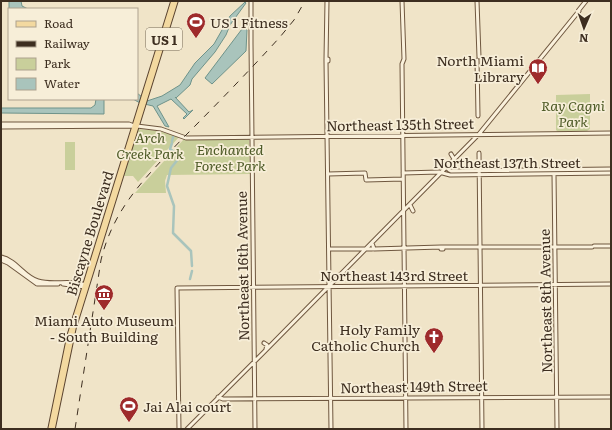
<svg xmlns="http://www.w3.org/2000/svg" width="612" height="430" viewBox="0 0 612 430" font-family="Literata,serif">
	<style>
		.green { fill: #c9cf9b }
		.water { fill: #a9c4bc; stroke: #6f938a }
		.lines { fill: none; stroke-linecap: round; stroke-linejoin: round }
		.river { stroke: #a9c4bc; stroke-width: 2.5 }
		.secondary-casing { stroke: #6f573f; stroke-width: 5 }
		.primary-casing { stroke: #5b4430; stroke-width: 5.5 }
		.secondary { stroke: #faf1dc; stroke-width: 3 }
		.primary { stroke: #f3d9a0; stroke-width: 3.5 }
		.rail { stroke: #3d2e20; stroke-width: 1; stroke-dasharray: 7 7; stroke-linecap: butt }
		.labels { text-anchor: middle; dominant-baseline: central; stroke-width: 3.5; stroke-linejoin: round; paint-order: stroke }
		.shield { fill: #f7eed8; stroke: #756857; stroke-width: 1 }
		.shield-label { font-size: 13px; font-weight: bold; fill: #3d2e20 }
		.poi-label { font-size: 14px; fill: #3d2e20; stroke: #f7eed8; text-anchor: start }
		.park-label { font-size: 14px; font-style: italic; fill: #4d5a26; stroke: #f7eed8 }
		.street-label { font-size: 14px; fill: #3d2e20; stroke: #f7eed8 }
	</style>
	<rect width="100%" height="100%" fill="#f0e4c8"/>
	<!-- green -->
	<path class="green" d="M590,94v35l-3,2 -29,1 -2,-2v-35z
		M138,129l21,2 20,6 -41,45 -5,-6h-10z
		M184,139h65l1,35 -83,1 -2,6 1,12h-31z
		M65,142h10v28h-10z"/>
	<!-- water -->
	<path class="water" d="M9,1h12l1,5 6,3h-19z
		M245,2l1,1 -16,22 -4,10 -11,17 -23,27 -2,6 -14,13 -1,-1 14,15 4,-2 -9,9 -1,-1 4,-4 -16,-15 -14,7 12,21 -4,-1 -12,-20 -13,-3 -7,-4h4v-6l10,8 15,-5 18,-11 15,-22 19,-19 16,-28z
		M245,28l2,2 -1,21 -34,33 -7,-6 37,-49z
		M96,99h8v15l-103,-1v-5h90l4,-3z"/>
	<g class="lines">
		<!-- river -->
		<path class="river" d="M172,141l1,-4
			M172,143l-2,6 9,6v3l-8,10 -4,18 7,20 -1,27 18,18 1,15
			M190,279l2,-8"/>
		<!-- secondary casing -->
		<g class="secondary-casing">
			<path id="secondary" d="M251,1v43
				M402,1l2,58 -2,5 4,365
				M477,1l2,56
				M578,11l8,-10
				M251,43l4,386
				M326,59l1,-58
				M477,60l1,56
				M326,61v-2h2v2h-2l5,368
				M1,124h128l5,2
				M1,127l136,-1 24,3 25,9 425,-5
				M479,153l3,276
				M451,154l3,5
				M447,167l2,3 2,1 160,-2
				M403,173l36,-1 11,3 161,-2
				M328,174l37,-1 1,7 37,-1
				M554,174l3,255
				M410,205l3,6
				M372,243l2,6 67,-2
				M594,246h17
				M441,247h2v2h-2z
				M443,247h149
				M329,249h43
				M1,257c15,3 23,20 37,24 16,5 32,-2 48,4
				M1,260l7,3 29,21h21
				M63,284l22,3
				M264,343l3,2 -1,4
				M264,352l215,-218 100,-123
				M218,397l5,2 388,-2
				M215,401l49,-49
				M179,429l-2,-141 434,-4
				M187,429l28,-28"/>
		</g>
		<!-- primary casing -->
		<g class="primary-casing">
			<path id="primary" d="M50,429l19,-93 104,-335
				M53,429l21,-101 102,-327"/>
		</g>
		<!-- secondary -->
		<use href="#secondary" class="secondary"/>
		<!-- primary -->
		<use href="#primary" class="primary"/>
		<!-- rail -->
		<path class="rail" d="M75,429l26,-169c13,-54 47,-85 84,-124 32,-32 64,-65 95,-99l14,-17 11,-19"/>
	</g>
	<!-- icons -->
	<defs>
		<g id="stadium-pin" transform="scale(1)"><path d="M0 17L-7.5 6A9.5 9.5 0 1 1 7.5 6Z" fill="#9e2a2b" stroke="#f7eed8"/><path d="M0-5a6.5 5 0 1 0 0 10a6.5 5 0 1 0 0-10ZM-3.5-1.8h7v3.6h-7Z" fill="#fff"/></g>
		<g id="library-pin" transform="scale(1)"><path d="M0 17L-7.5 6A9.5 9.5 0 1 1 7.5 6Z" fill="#9e2a2b" stroke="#f7eed8"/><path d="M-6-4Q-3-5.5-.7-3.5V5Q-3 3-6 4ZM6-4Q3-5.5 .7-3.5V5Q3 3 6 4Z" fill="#fff"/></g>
		<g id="museum-pin" transform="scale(1)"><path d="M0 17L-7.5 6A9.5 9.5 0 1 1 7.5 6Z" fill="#9e2a2b" stroke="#f7eed8"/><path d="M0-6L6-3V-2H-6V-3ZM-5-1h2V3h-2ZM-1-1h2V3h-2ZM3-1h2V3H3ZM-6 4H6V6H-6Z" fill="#fff"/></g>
		<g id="church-pin" transform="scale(1)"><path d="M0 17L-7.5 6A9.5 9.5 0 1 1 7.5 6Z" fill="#9e2a2b" stroke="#f7eed8"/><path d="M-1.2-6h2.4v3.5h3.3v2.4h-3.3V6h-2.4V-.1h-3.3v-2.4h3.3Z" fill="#fff"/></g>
	</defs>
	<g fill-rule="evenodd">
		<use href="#stadium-pin" x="196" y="22"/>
		<use href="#library-pin" x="538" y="68"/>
		<use href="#museum-pin" x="104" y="294"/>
		<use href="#church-pin" x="434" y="337"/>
		<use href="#stadium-pin" x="129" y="406"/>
	</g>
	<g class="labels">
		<!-- shield labels -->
		<rect class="shield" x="146" y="28" width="36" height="22" rx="3"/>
		<g class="shield-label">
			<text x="164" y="39">US 1</text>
		</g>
		<!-- poi labels -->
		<g class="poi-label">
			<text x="210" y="22">US 1 Fitness</text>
			<text x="524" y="60" text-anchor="end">North Miami<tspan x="524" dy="16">Library</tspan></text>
			<text x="104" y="320" text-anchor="middle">Miami Auto Museum<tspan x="104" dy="16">- South Building</tspan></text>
			<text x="420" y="329" text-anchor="end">Holy Family<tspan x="420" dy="16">Catholic Church</tspan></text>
			<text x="143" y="406">Jai Alai court</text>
		</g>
		<!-- park labels -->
		<g class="park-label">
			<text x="573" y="105">Ray Cagni<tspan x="573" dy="16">Park</tspan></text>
			<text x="150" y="137">Arch<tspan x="150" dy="16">Creek Park</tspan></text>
			<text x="230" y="149">Enchanted<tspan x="230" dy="16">Forest Park</tspan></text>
		</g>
		<!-- street labels -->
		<g class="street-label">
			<text transform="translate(400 124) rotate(-1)">Northeast 135th Street</text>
			<text x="507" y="162">Northeast 137th Street</text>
			<text transform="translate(89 233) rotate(-73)">Biscayne Boulevard</text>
			<text transform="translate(242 266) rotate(-91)">Northeast 16th Avenue</text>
			<text x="394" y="275">Northeast 143rd Street</text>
			<text transform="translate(545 301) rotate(-91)">Northeast 8th Avenue</text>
			<text transform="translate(414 386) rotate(-1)">Northeast 149th Street</text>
		</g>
	</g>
	<!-- border -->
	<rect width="612" height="430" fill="none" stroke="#3d2e20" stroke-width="4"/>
	<!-- legend -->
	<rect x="8" y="8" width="130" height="92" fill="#f7eed8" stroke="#ada18e"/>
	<rect x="16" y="21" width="20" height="6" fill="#f3d9a0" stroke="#ada18e"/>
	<text x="44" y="28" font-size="12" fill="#3d2e20">Road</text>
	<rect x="16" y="41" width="20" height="6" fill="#3d2e20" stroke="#ada18e"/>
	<text x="44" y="48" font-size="12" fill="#3d2e20">Railway</text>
	<rect x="16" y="58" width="20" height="12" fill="#c9cf9b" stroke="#ada18e"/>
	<text x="44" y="68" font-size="12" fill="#3d2e20">Park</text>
	<rect x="16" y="78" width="20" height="12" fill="#a9c4bc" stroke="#ada18e"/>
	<text x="44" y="88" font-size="12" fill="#3d2e20">Water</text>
	<!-- north arrow -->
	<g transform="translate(584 28) rotate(182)" stroke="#f7eed8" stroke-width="3" paint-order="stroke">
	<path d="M0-3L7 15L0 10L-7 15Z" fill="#3d2e20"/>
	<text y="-6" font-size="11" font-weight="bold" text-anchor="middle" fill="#3d2e20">N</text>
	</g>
</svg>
